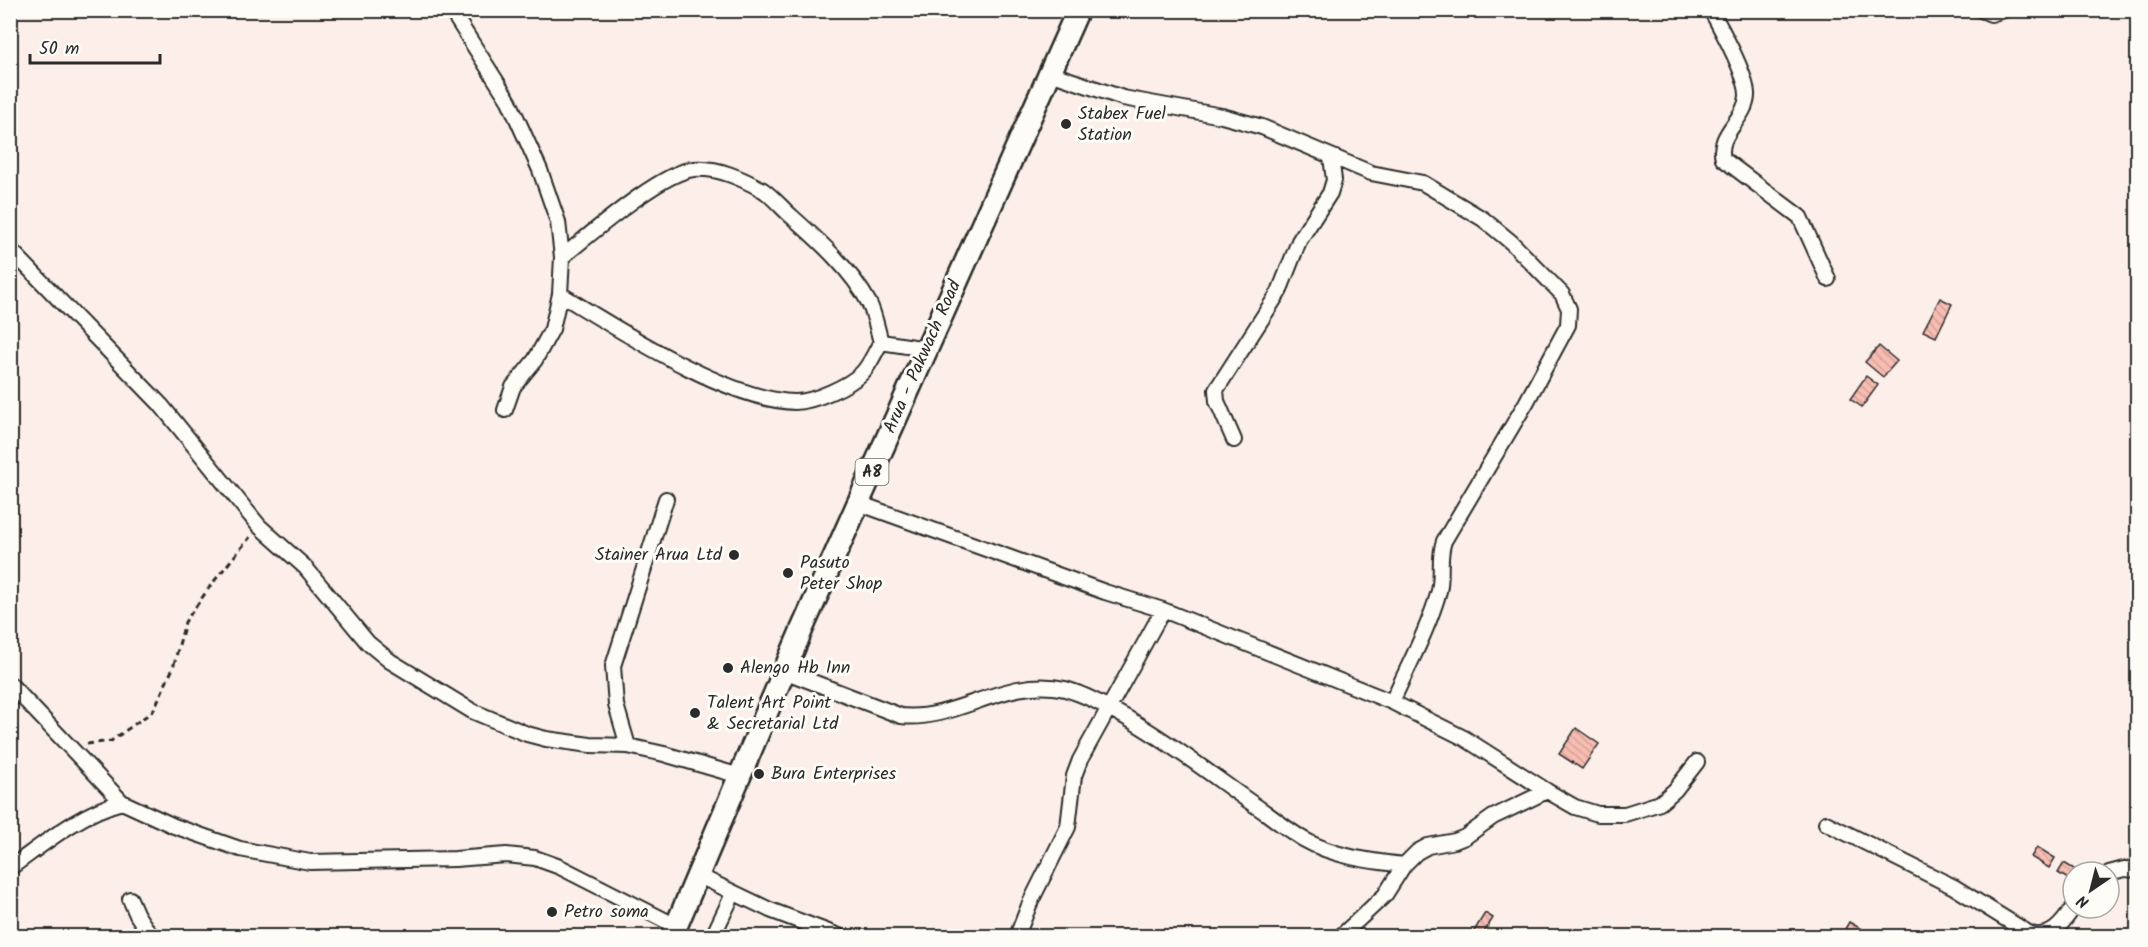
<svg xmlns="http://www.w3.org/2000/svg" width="2148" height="947" viewBox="0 0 2148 947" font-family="Kalam,sans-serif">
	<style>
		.building { fill: url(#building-back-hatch); stroke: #2b2b2b; stroke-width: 1.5 }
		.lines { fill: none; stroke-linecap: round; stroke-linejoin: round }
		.street-casing { stroke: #2b2b2b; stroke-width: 18 }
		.primary-casing { stroke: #2b2b2b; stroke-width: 26 }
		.path { stroke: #2b2b2b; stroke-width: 3; stroke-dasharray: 6 4.5; stroke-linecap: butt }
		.street { stroke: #fdfcf7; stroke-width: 14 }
		.primary { stroke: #fdfcf7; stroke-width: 21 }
		.poi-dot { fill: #2b2b2b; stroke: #fdfcf7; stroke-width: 2 }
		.labels { text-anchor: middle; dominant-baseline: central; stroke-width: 6; stroke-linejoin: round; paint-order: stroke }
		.shield { fill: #fdfcf7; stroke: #6a6a68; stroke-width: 1.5 }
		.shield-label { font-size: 16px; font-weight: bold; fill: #2b2b2b }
		.poi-label { font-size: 18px; fill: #2b2b2b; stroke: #fdfcf7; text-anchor: start }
		.street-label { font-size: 18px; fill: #2b2b2b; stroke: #fdfcf7 }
	</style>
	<defs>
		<pattern id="building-back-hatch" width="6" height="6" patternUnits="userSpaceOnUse" patternTransform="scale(1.5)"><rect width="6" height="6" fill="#f7bcb2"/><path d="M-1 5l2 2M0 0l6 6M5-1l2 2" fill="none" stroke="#d4a299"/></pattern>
	</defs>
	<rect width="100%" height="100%" fill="#fcefe9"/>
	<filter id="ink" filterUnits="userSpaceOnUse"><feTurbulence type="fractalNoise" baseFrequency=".0167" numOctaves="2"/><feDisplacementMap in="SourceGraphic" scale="12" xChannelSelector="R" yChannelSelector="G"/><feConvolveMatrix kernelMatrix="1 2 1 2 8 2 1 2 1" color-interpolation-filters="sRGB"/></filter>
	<g filter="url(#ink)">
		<!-- building -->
		<path class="building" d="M1940,298l12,6 -16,33 -13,-6z
			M1879,346l18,15 -14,16 -18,-15z
			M1866,376l12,9 -16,22 -12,-8z
			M1576,728l23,16 -17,25 -23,-15z
			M2037,847l18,11 -6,10 -18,-11z
			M2064,863l15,9h-6v10l-15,-9z
			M1485,913l8,5 -11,18h-11z
			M1849,922l25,14h-27l-5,-2z"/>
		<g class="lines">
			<!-- street casing -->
			<g class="street-casing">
				<path id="street" d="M451,10l58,91 31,69 18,52 4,35 -2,37 -8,35 -17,31 -22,27 -8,23
					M1711,10c10,19 37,66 36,86 -1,23 -31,38 -24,63l77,58 28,62
					M1981,10l10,4 13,-4
					M1050,73l73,25 99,18 40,11 109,46 52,10 60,36 28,23 51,52 7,15 -1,16 -42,78 -82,138c-6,16 -1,34 -5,50 -11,39 -31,75 -47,111
					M10,249l151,156 98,121 46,41 63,76 22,18 82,50 55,23 19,5 44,6 38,1 36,8 76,22
					M562,257c28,-22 99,-85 132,-88 24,-2 49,10 69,21 10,7 18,17 27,25 28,25 61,54 79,88 6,12 8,26 12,39
					M560,294c58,35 168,107 235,108 18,0 54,-16 67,-29 8,-8 13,-21 19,-31l46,7
					M1234,440l-17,-39 -1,-11 63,-98 20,-51 31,-48 4,-13 -3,-23
					M858,503l247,89 58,18 229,92 72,36 83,53 28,16 23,7h27l35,-11 15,-13 22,-28
					M784,671l117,45c56,6 105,-41 164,-27 22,6 42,18 62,29 49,28 92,63 139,95 12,9 24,18 37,26 31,18 67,22 101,26
					M10,684l112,118 52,24 66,23 70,13 145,-3 51,-4 29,3 25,9 116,59
					M628,746l-12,-41 -3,-39 53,-167
					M1826,823l128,64 76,47c21,6 33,-11 43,-26
					M10,868c35,-25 70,-55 112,-66
					M2109,873l15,-4 14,1
					M697,875l73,35 69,26
					M130,899l7,16 14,21
					M713,936l20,-42
					M1017,936l13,-33 38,-76 6,-51 6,-16 83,-150
					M1341,936l44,-41 19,-30 13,-13 11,-6 27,-5 10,-4 28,-20 54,-26"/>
			</g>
			<!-- primary casing -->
			<g class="primary-casing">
				<path id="primary" d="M672,936l130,-307 276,-619"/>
			</g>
			<!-- path -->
			<path class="path" d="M87,744l24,-3 42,-30 20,-43 12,-46 26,-37 39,-48"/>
			<!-- street -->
			<use href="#street" class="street"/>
			<!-- primary -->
			<use href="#primary" class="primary"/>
		</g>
	</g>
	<!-- markers -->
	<g class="poi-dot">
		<circle cx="1066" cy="124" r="6"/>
		<circle cx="734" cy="555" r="6"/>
		<circle cx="788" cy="573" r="6"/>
		<circle cx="728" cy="668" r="6"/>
		<circle cx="695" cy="713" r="6"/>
		<circle cx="759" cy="774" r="6"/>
		<circle cx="552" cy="912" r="6"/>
	</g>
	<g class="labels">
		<!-- shield labels -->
		<rect class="shield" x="855.5" y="459" width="33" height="26" rx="4.5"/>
		<g class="shield-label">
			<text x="872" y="472">A8</text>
		</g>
		<!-- poi labels -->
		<g class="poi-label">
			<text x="1078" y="114">Stabex Fuel<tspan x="1078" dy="21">Station</tspan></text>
			<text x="722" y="555" text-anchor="end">Stainer Arua Ltd</text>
			<text x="800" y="563">Pasuto<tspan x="800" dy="21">Peter Shop</tspan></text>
			<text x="740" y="668">Alengo Hb Inn</text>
			<text x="707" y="703">Talent Art Point<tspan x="707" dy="21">&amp; Secretarial Ltd</tspan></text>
			<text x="771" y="774">Bura Enterprises</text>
			<text x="564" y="912">Petro soma</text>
		</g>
		<!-- street labels -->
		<g class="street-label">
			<text transform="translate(923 357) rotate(-66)">Arua - Pakwach Road</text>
		</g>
	</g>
	<!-- margin -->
	<rect width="2148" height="947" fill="none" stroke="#fdfcf7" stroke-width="36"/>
	<rect x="18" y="18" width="2112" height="911" fill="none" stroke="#2b2b2b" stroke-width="2" filter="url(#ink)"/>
	<!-- north arrow -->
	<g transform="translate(2091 890) rotate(215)"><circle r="28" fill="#fdfcf7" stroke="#a9a8a5" stroke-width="1.5"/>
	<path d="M0-4.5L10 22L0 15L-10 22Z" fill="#2b2b2b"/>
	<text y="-9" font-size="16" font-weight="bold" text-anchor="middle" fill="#2b2b2b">N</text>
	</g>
	<!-- scale -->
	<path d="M30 54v9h130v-9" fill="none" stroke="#2b2b2b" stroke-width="3"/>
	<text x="39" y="54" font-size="18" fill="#2b2b2b" stroke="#fdfcf7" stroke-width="4.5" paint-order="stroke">50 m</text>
</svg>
